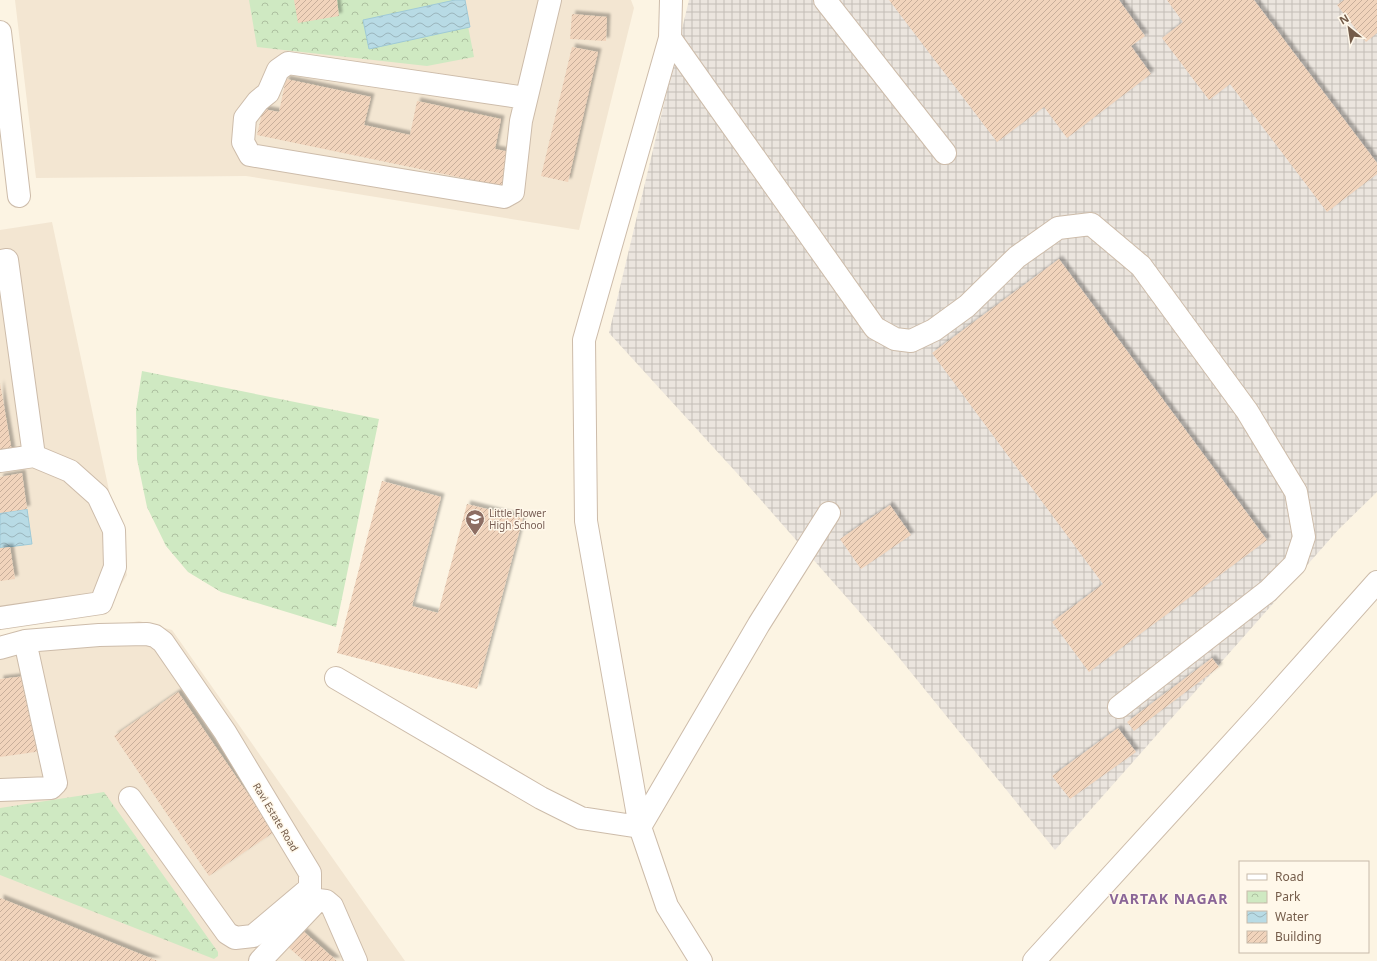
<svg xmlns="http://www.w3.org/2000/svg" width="1377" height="961" viewBox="0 0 1377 961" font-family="'Noto Sans',sans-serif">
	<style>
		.residential { fill: #f3e6d2 }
		.industrial { fill: url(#industrial-grid) }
		.park { fill: url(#park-crowns) }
		.water { fill: url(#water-waves); stroke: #9fcad7 }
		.building { fill: url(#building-hatch); filter: url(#shadow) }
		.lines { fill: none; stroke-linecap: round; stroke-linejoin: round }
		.street-casing { stroke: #cdbcaa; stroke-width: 24 }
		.street { stroke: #fff; stroke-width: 22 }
		.labels { text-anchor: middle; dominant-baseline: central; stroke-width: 3; stroke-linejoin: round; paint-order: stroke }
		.education-label { font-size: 10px; fill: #785e54; stroke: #fff8ea; text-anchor: start }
		.street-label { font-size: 10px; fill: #745c4a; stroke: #fff8ea }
		.district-label { font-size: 14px; font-weight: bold; letter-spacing: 1px; fill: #8a6597; stroke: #fff8ea }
	</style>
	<defs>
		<pattern id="industrial-grid" width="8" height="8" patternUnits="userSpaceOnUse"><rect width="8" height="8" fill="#ebe5de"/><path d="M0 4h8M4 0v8" fill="none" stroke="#c3bdb6"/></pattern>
		<pattern id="park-crowns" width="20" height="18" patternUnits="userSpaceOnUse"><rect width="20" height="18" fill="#cfe9c2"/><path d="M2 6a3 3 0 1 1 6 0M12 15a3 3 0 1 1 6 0" fill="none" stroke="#adc0a0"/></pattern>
		<pattern id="water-waves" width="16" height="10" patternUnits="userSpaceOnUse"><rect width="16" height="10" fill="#b8dbe5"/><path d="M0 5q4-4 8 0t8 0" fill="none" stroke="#9ab5bc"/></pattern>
		<pattern id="building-hatch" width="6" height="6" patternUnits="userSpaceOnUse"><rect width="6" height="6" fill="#f1d4bc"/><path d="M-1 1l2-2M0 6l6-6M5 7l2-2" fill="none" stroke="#c8af9b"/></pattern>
		<filter id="shadow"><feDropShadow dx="3.5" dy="-3.5" stdDeviation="1" flood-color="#0004"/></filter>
	</defs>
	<rect width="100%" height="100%" fill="#fcf4e3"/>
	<!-- residential -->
	<path class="residential" d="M15,0h616l3,8 -55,222 -333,-54 -210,2z
		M52,222l75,353 -19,32 -108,20v-397z
		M139,621l33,9 233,331h-405v-315z"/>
	<!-- industrial -->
	<path class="industrial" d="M689,0h688v492l-38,37 -284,321 -163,-201 -147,-167 -136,-149z"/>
	<!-- park -->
	<path class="park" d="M249,0h214l11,57 -47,9 -170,-19z
		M142,371l237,48 -43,208 -115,-35 -33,-20 -22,-26 -19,-39 -10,-48 -1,-49z
		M104,792l114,160v4l-4,3 -214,-84v-67z"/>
	<!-- water -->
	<path class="water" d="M455,0h10l5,27 -101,22 -6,-29z
		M27,509l5,35 -32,4v-35z"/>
	<!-- building -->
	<path class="building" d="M294,0h43l2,16 -41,7z
		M889,0h230l26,36 -14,10 20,28 -84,64 -23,-31 -47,35z
		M1167,0h87l123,163v11l-50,38 -97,-128 -21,16 -47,-62 21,-16z
		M1344,0h33v33l-11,9 -29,-37z
		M572,14l35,3 -1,24 -36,-2z
		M572,47l26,5 -30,130 -27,-6z
		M286,79l85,18 -7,28 46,10 7,-34 84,18 -6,30 19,4 -8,34 -249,-52 6,-26 16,3z
		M1059,259l208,281 -178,132 -37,-50 51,-38 -171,-231z
		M0,383l12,69 -12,2z
		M22,473l5,36 -27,4v-36z
		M382,481l59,16 -29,109 26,7 29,-109 56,14 -46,171 -140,-36z
		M890,505l21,30 -50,34 -21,-30z
		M10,547l5,32 -15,2v-33z
		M1212,658l7,9 -85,64 -7,-9z
		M26,676l7,56 6,-1 3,20 -42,6v-78z
		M178,692l96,140 -65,44 -95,-140z
		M1118,728l18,24 -66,47 -18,-23z
		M0,898l73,29 85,34h-158z
		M303,931l34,30h-33l-16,-14z"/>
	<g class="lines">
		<!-- street casing -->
		<g class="street-casing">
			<path id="street" d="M671,0l-1,38 -86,302 2,181 54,306 27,79 34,55
				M825,0l120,153
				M0,32l19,164
				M670,38l205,290 20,11 16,2 23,-11 33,-24 50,-49 41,-29 33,-4 50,42 106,145 49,81 8,45 -9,27 -27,27 -149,116
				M526,98l-238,-35 -10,7 -10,23 -10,8 -13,17 -2,24 7,13 254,42 9,-5 8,-71 29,-121
				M0,261l7,-1 27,196 36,15 28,25 16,34 1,37 -14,36 -101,15
				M0,461l34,-5
				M0,648l25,-7 74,-6 48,-1 8,2 8,6 62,90 85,141v15l-57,48 -18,2 -8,-5 -97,-135
				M336,678l205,120 40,20 59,9
				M0,790l51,-2 5,-5 -31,-142
				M640,827l119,-203 70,-111
				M260,961l58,-61 8,1 6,5 24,55
				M1034,961l229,-251 114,-128"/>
		</g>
		<!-- street -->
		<use href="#street" class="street"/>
	</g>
	<!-- icons -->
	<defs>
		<g id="school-pin" transform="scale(1)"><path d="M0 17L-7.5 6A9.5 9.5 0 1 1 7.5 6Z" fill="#8d6e63" stroke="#fff8ea"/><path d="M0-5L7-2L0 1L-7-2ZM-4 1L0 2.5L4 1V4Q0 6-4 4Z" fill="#fff"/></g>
	</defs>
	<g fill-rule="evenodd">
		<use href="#school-pin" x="475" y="519"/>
	</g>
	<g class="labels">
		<!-- education labels -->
		<g class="education-label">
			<text x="489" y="513">Little Flower<tspan x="489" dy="12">High School</tspan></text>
		</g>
		<!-- street labels -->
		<g class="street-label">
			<text transform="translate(276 817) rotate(59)">Ravi Estate Road</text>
		</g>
		<!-- district labels -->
		<g class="district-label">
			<text x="1169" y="898">VARTAK NAGAR</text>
		</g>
	</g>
	<!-- legend -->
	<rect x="1239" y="861" width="130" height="92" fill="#fff8ea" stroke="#c7baaa"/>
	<rect x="1247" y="874" width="20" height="6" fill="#ffffff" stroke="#c7baaa"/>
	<text x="1275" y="881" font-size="12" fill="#745c4a">Road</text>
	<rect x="1247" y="891" width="20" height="12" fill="url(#park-crowns)" stroke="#c7baaa"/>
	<text x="1275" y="901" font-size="12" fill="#745c4a">Park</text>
	<rect x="1247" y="911" width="20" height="12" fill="url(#water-waves)" stroke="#c7baaa"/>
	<text x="1275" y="921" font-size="12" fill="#745c4a">Water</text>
	<rect x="1247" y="931" width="20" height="12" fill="url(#building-hatch)" stroke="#c7baaa"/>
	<text x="1275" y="941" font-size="12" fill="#745c4a">Building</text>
	<!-- north arrow -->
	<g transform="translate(1349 28) rotate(330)" stroke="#fff8ea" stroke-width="3" paint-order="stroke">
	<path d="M0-3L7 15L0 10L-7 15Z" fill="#745c4a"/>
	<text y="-6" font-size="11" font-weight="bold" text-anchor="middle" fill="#745c4a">N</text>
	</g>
</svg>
